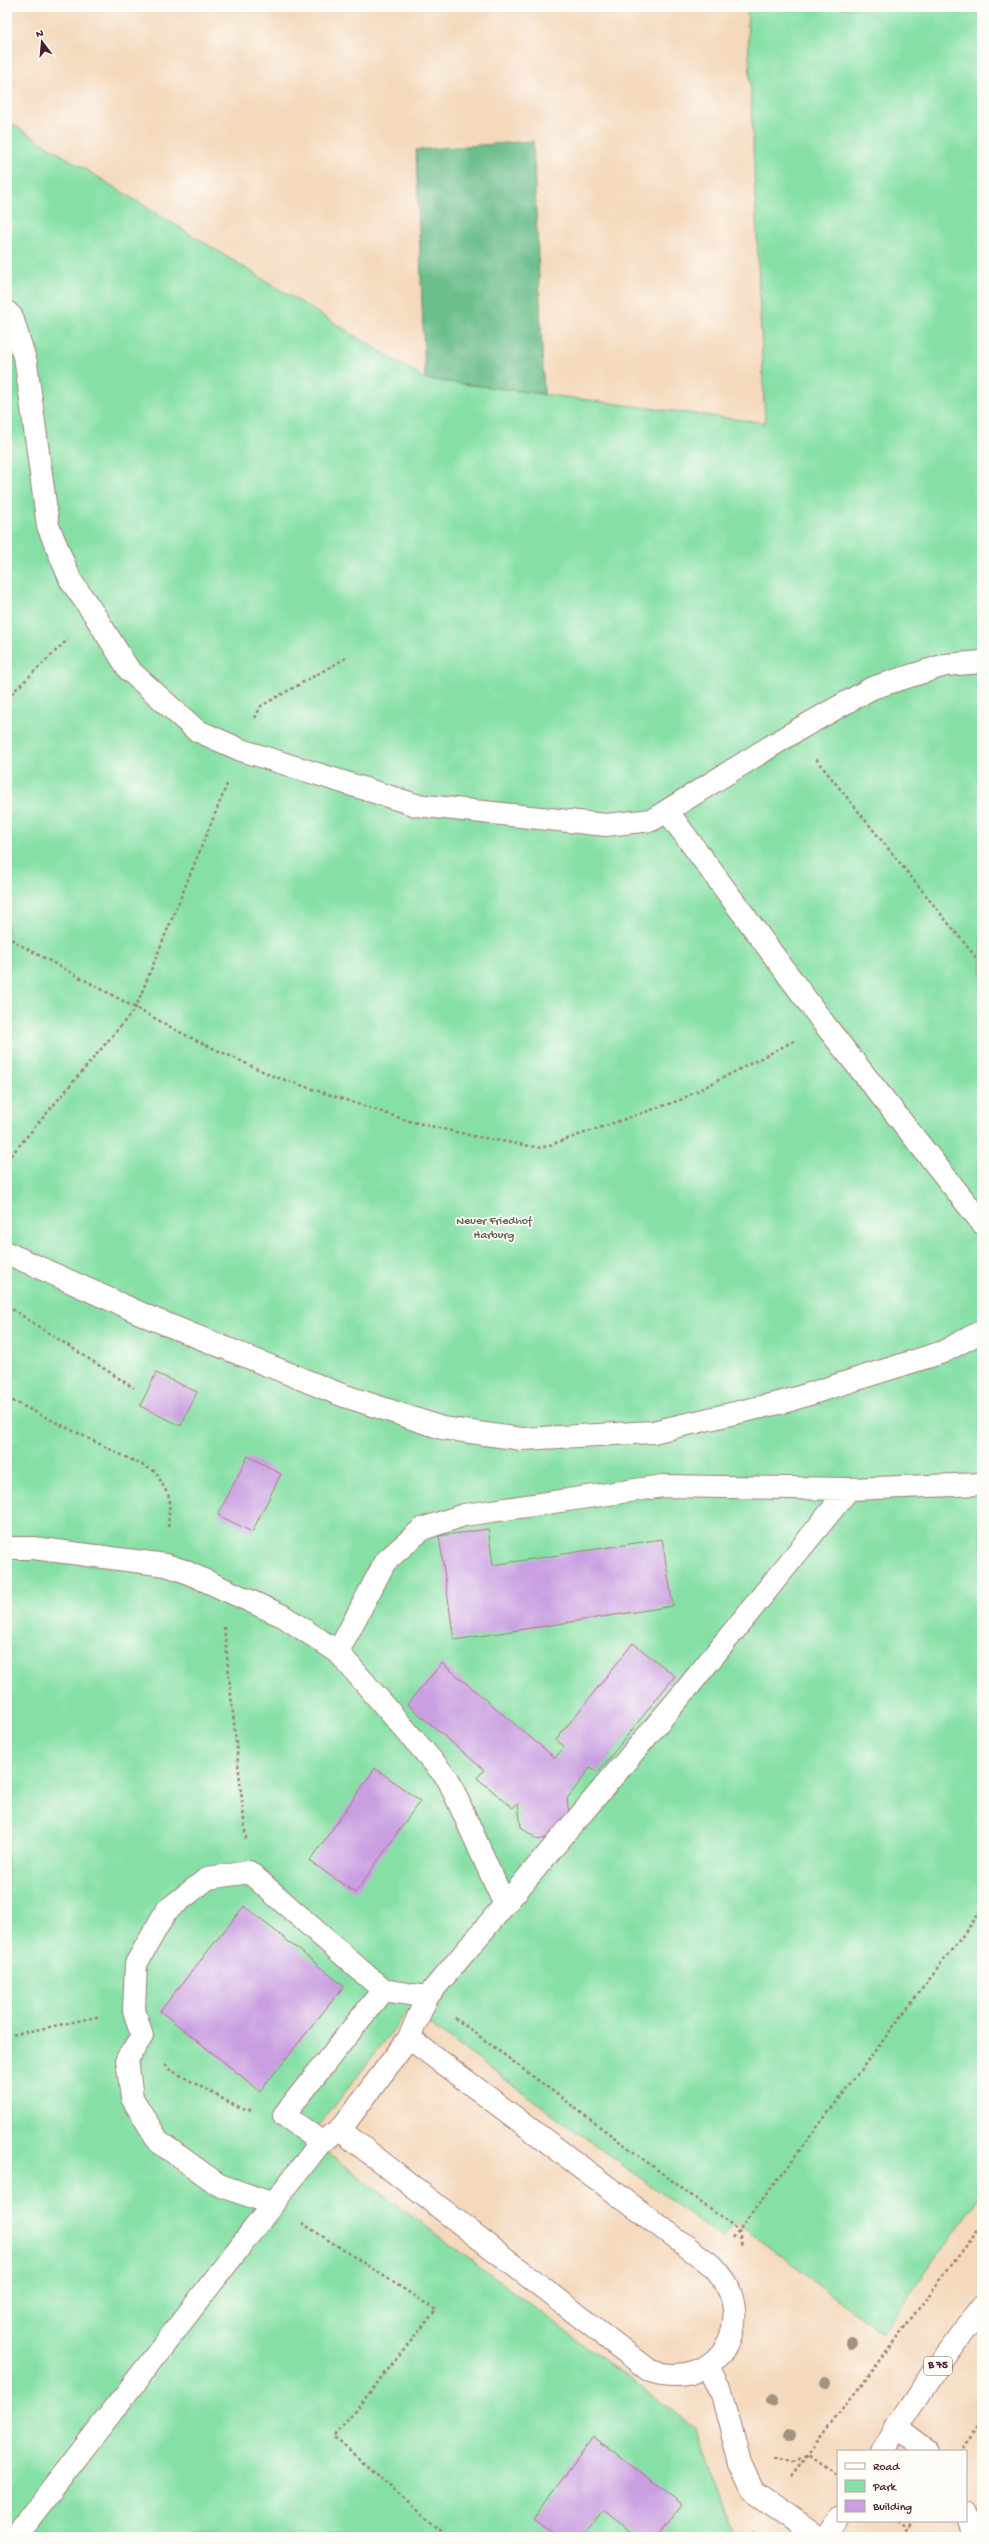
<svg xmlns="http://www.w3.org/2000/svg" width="989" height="2544" viewBox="0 0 989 2544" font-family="'Gochi Hand',sans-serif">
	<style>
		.green { fill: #86e0a6; stroke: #688068 }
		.forest { fill: #6cbe8b; stroke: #5b6e5b }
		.building { fill: #c99fe1 }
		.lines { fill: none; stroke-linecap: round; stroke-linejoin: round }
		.lane-casing { stroke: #9f7c74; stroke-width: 24 }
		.street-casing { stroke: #9f7c74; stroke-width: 24 }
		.secondary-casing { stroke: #9f7c74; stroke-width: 24 }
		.primary-casing { stroke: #9f7c74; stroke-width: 24 }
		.path { stroke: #9f7c74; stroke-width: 2.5; stroke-dasharray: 3 3; stroke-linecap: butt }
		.lane { stroke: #fff; stroke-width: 22 }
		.street { stroke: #fff; stroke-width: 22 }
		.secondary { stroke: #fff; stroke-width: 22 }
		.primary { stroke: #fff; stroke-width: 22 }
		.tree { fill: #a09381 }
		.labels { text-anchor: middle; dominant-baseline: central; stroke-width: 3.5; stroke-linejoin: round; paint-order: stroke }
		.shield { fill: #fdfcf7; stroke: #806168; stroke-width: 1 }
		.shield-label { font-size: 11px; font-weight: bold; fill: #4a1f2b }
		.park-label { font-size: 12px; fill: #5c5950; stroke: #fdfcf7 }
	</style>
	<rect width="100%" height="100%" fill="#fdfcf7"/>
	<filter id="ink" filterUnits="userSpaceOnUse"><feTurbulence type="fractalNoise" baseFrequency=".025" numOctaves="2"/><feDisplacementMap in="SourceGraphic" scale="8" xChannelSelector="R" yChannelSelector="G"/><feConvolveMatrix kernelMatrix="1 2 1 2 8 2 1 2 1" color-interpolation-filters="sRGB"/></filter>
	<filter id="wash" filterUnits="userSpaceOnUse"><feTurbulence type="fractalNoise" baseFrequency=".012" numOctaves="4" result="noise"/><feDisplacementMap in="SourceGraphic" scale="16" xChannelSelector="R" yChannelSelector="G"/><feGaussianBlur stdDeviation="0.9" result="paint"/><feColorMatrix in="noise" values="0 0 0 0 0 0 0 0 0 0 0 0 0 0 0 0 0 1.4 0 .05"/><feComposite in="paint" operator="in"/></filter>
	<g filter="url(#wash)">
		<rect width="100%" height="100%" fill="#f4d9bc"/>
		<!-- green -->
		<path class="green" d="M747,7h235v2187l-100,139 -146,-111 -14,16 -313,-229 -100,130 386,289 36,102 -2,7h-722v-2416l418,258 340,44z"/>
		<!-- forest -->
		<path class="forest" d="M533,141l11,253 -119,-15 -9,-229z"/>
		<g id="blocks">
			<!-- building -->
			<path class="building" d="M156,1373l41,19 -16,34 -41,-20z
				M248,1456l33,18 -29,58 -34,-17z
				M488,1529l5,36 169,-26 11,67 -219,34 -15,-104z
				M633,1643l42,33 -77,96 -7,-5 -24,32 3,22 -11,14 -21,5 -17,-13 -3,-24 -5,5 -36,-30 7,-8 -77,-66 35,-41 113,95 10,-11 -9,-7z
				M375,1768l45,33 -65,92 -45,-32z
				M244,1906l100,80 -84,105 -100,-80z
				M594,2437l88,67 -25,33h-19l-35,-27 -21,27h-24l-25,-19z"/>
		</g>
	</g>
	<g filter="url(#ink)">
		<use href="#blocks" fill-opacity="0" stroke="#9f7c74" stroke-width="1"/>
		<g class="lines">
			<!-- lane casing -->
			<g class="lane-casing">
				<path id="lane" d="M184,1571l99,45 55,36 110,127 56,124
					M338,1652l47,-90 37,-33 42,-14 199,-29 186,3 133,-5
					M409,2038l305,229c48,52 5,126 -64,104l-310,-241z
					M409,2038l18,-41 258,-306 164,-202
					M707,2366l15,28 18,70 13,27 66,46"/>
			</g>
			<!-- street casing -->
			<g class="street-casing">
				<path id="street" d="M7,312l5,5 14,46 22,163 23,55 23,33 35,56 67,60 45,20 175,55 190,20 46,-5 142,-88 78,-44 73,-23 37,-3
					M668,812l157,213 157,198
					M7,1253l144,65 188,76 103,34 80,11 131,-7 134,-31 156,-49 39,-21
					M7,1548h26l133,17 18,6
					M321,2142l-37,-27 99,-125 44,7
					M273,2204l-54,-19 -60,-43 -27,-44 -5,-39 15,-23 -8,-26 2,-46 30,-53 42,-33 41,-6 134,118
					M15,2537l306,-395 19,-12"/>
			</g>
			<!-- secondary casing -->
			<g class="secondary-casing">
				<path id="secondary" d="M896,2428l31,23
					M966,2513l7,24"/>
			</g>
			<!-- primary casing -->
			<g class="primary-casing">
				<path id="primary" d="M882,2451l50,-76 50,-69
					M825,2537l13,-19"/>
			</g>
			<!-- path -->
			<path class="path" d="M7,698l61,-59
				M255,718l6,-12 85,-48
				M816,759l166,206
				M7,935l8,7 174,95 84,39 136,45 64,15 68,12 139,-48 114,-59
				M7,1160l128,-151 93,-227
				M7,1306l127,82
				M7,1398l149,74 14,27 -2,31
				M224,1627l22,212
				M455,2018l284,213 3,16
				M7,2036l94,-20
				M165,2064l4,5 72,40 11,1
				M302,2223l134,87 -102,127 113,100
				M733,2238l249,-328
				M962,2447l20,-25
				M775,2458l18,4 15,-7 30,22
				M791,2477l191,-252
				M897,2521l10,8
				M749,2537l4,-6
				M901,2537l11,-16"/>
			<!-- lane -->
			<use href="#lane" class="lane"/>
			<!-- street -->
			<use href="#street" class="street"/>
			<!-- secondary -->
			<use href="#secondary" class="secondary"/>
			<!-- primary -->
			<use href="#primary" class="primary"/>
		</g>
		<!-- trees -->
		<g class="tree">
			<circle cx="851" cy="2344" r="6"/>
			<circle cx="826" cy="2382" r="6"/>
			<circle cx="772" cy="2401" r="6"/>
			<circle cx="790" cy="2435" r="6"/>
		</g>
	</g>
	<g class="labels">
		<!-- shield labels -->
		<rect class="shield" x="924" y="2357" width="28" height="18" rx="3"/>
		<g class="shield-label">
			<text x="938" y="2366">B 75</text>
		</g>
		<!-- park labels -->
		<g class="park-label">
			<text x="494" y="1222">Neuer Friedhof<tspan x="494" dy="14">Harburg</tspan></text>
		</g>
	</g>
	<!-- margin -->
	<rect width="989" height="2544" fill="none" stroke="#fdfcf7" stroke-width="24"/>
	<!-- legend -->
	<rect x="837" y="2450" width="130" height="72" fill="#fdfcf7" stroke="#b5a4a5"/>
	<rect x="845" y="2463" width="20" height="6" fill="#ffffff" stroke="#b5a4a5"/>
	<text x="873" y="2470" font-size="12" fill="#4a1f2b">Road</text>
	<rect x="845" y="2480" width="20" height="12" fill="#86e0a6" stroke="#b5a4a5"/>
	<text x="873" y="2490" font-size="12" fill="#4a1f2b">Park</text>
	<rect x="845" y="2500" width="20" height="12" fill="#c99fe1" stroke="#b5a4a5"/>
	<text x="873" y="2510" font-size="12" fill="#4a1f2b">Building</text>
	<!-- north arrow -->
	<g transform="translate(42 42) rotate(344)" stroke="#fdfcf7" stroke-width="3" paint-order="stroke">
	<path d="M0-3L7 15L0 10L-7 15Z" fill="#4a1f2b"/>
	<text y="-6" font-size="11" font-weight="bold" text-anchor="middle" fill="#4a1f2b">N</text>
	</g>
</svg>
